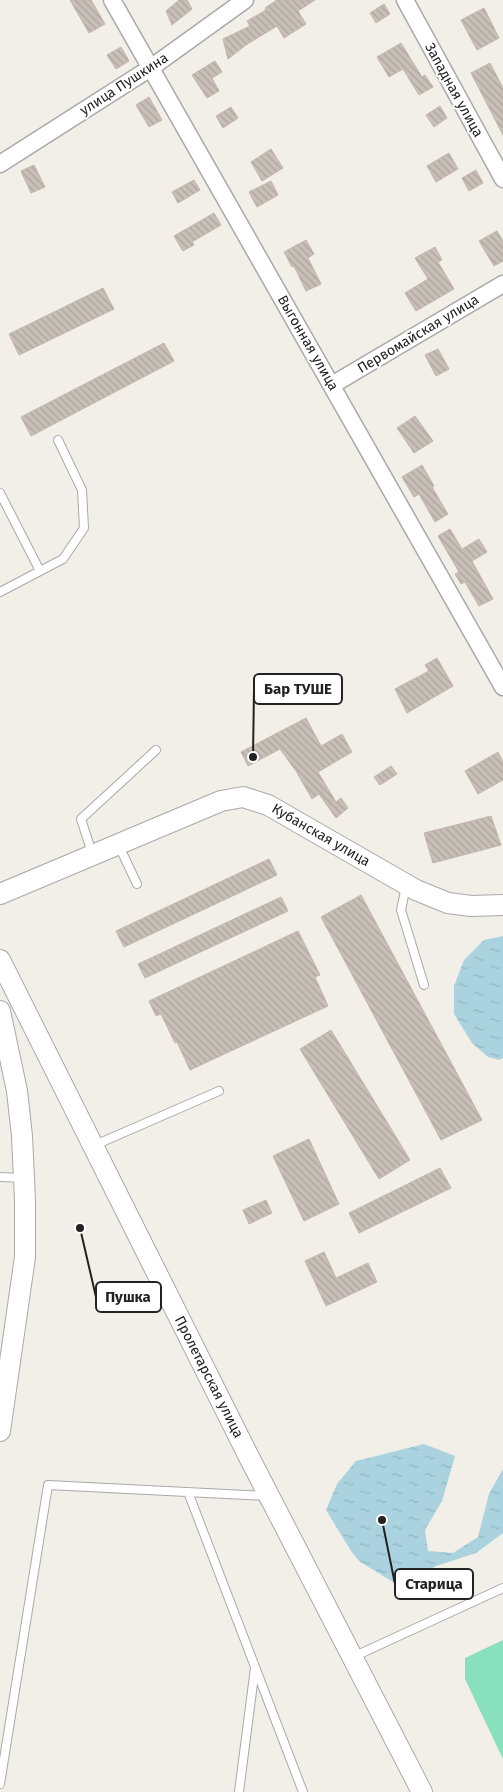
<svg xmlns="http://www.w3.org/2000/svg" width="503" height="1792" viewBox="0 0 503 1792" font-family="'Fira Sans',sans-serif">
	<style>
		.pitch { fill: #88e0be }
		.water { fill: url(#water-ripples) }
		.building { fill: url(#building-back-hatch); stroke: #c4b6ab }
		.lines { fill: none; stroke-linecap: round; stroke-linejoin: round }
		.service-casing { stroke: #a9a9a9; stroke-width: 10 }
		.minor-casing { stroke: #a9a9a9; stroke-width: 19 }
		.tertiary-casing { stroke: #a9a9a9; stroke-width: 22 }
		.service { stroke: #fff; stroke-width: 8 }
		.minor { stroke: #fff; stroke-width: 16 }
		.tertiary { stroke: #fff; stroke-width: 20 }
		.labels { text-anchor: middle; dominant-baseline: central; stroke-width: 4; stroke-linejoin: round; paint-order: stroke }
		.street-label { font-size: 14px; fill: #222; stroke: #fff }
		.leader { fill: none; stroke: #222; stroke-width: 2 }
		.callout-dot { fill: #222; stroke: #fff; stroke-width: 2 }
		.callout { fill: #fff; stroke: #222; stroke-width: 2 }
		.callout-label { font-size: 15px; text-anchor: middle; font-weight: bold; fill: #222 }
	</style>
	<defs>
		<pattern id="water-ripples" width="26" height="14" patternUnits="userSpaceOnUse" patternTransform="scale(1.25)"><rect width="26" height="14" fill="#aad3df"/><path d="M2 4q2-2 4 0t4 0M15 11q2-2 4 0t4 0" fill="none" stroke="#92b5bf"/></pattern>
		<pattern id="building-back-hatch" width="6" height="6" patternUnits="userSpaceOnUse" patternTransform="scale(1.25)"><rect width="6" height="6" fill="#c7bfb8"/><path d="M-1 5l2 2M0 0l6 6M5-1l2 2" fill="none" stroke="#aba49e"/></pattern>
	</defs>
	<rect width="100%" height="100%" fill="#f2efe9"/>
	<!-- pitch -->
	<path class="pitch" d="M503,1640v119l-38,-80v-21z"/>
	<!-- water -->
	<path class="water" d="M503,936v122l-4,2 -11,-3 -16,-14 -18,-29v-28l10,-26 20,-20z
		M424,1444l31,12 -13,45 -17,29 3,21 25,2 25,-16 11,-43 14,-25v64l-27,20 -40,13 -21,12 -22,4 -34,-21 -8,-10 -25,-41 11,-26 19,-23z"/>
	<!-- building -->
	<path class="building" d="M70,0h21l14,24 -16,9z
		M179,0h8l5,9 -20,16 -6,-14z
		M277,0h38l-17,11 8,13 -22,14 -7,-12 -31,19 -18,14 -5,-20 27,-13 -3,-5 19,-11 -1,-2z
		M384,4l6,10 -14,9 -6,-10z
		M484,8l15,30 -22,12 -16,-30z
		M401,43l21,34 3,-2 8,12 -14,8 -16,-26 -14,8 -12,-20z
		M121,47l8,14 -13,8 -9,-14z
		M215,61l7,11 -10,6 7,13 -12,7 -15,-23z
		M490,63l13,25v47l-32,-62z
		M149,97l13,23 -13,7 -13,-22z
		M440,106l7,12 -13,9 -8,-12z
		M231,107l7,11 -15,10 -7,-12z
		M271,149l12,19 -21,13 -11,-19z
		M449,153l9,16 -22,13 -9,-16z
		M34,165l11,22 -14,6 -10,-22z
		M476,170l7,13 -14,8 -7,-13z
		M194,180l6,10 -22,13 -6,-11z
		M271,181l7,14 -21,12 -8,-15z
		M214,213l7,12 -29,17 2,3 -11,6 -9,-15z
		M497,231l6,10v20l-9,5 -15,-25z
		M306,240l8,14 -6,4 13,26 -15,7 -12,-25 -2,1 -8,-15z
		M435,247l7,13 -4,2 16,27 -38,22 -11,-18 23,-14 -13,-21z
		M103,288l11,21 -95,46 -10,-21z
		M164,343l10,18 -143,75 -10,-19z
		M438,349l11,20 -13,7 -11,-21z
		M415,416l18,25 -19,12 -17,-25z
		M422,465l12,21 -2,1 16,27 -13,8 -16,-28 -5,3 -12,-20z
		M450,529l12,20 17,-10 8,13 -15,9 21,38 -14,7 -14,-24 -4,2 -6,-10 4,-2 -21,-36z
		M437,658l16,28 -46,27 -12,-24 34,-18 -4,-6z
		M306,718l15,28 21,-12 10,18 -34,20 18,30 5,-4 7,10 -12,10 -17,-24 -7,5 -16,-28 -16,-22 -32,17 -7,-14z
		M498,752l5,10v18l-25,14 -13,-23z
		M391,766l6,8 -17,11 -6,-8z
		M491,816l10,29 -68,18 -9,-30z
		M269,859l8,16 -153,72 -8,-16z
		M361,895l121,225 -41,20 -120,-223z
		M281,897l7,14 -143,67 -7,-14z
		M298,931l22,44 -5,2 13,29 -138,64 -13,-28 -2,1 -14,-29 -5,2 -7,-15z
		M331,1030l79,130 -31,19 -79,-130z
		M309,1139l30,65 -35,17 -31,-65z
		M440,1168l11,20 -92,45 -10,-20z
		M266,1200l6,13 -23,11 -6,-14z
		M324,1252l12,26 32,-15 9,19 -51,24 -21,-45z"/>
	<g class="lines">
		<!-- service casing -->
		<g class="service-casing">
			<path id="service" d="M0,493l40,78
				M0,592l63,-33 21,-31 -2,-38 -24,-50
				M119,846l18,38
				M92,853l-11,-34 75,-69
				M406,886l-5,24 23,75
				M95,1145l124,-54
				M0,1177l23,1
				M188,1492l115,300
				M353,1657l150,-69
				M0,1784l48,-299 219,11
				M239,1792l16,-124"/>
		</g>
		<!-- minor casing -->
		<g class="minor-casing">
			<path id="minor" d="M112,0l391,687
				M405,0l98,179
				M0,164l152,-97 93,-67
				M332,385l171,-101"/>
		</g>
		<!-- tertiary casing -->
		<g class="tertiary-casing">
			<path id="tertiary" d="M0,894l221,-93 22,-4 25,8 148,85 32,13 23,3 32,-1
				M0,960l249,497 173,335
				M0,1011l17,80 5,45 3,64v57l-25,174"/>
		</g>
		<!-- service -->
		<use href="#service" class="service"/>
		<!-- minor -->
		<use href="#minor" class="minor"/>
		<!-- tertiary -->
		<use href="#tertiary" class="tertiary"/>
	</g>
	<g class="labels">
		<!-- street labels -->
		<g class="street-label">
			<text transform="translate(124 84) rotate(-33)">улица Пушкина</text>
			<text transform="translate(454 90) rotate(61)">Западная улица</text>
			<text transform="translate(418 334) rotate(-31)">Первомайская улица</text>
			<text transform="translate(308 343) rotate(60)">Выгонная улица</text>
			<text transform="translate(321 835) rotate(30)">Кубанская улица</text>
			<text transform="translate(209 1377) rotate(63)">Пролетарская улица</text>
		</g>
	</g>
	<!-- callouts -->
	<path class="leader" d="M253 757L254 689M80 1228L96 1297M382 1520L395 1584"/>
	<g class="callout-dot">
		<circle cx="253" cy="757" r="5"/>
		<circle cx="80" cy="1228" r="5"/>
		<circle cx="382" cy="1520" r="5"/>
	</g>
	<g class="callout">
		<rect x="254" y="674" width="88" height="30" rx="5"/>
		<rect x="96" y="1282" width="65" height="30" rx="5"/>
		<rect x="395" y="1569" width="78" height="30" rx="5"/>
	</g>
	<g class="callout-label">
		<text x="298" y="694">Бар ТУШЕ</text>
		<text x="128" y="1302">Пушка</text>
		<text x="434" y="1589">Старица</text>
	</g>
</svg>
